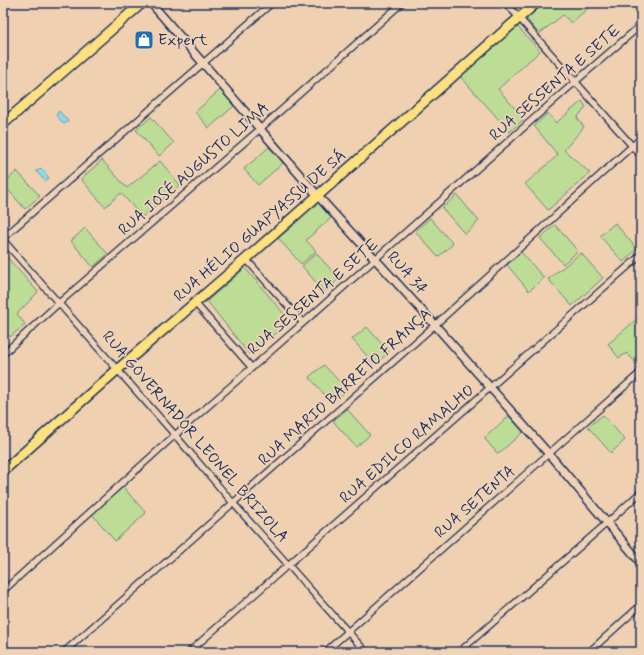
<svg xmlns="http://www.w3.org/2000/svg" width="644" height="655" viewBox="0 0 644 655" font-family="Mynerve,sans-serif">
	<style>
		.green { fill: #bddd96; stroke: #6c867a }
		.water { fill: #8cdaea; stroke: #5f96b2 }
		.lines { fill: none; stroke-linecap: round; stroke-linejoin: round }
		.minor-casing { stroke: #1b2f5e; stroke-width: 8 }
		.tertiary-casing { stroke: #1b2f5e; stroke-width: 10 }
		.primary-casing { stroke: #1b2f5e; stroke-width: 12 }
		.minor { stroke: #f0d3b6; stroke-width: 5.5 }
		.tertiary { stroke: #f0d3b6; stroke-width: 7 }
		.primary { stroke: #fde080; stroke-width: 9 }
		.labels { text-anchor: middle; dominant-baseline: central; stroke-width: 3.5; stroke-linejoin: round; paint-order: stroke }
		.poi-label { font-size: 16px; fill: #1b2f5e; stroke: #f0d3b6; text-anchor: start }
		.street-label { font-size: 16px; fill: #1b2f5e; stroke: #f0d3b6 }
	</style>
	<rect width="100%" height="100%" fill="#efd1b1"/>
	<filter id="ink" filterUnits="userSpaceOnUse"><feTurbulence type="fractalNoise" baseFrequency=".025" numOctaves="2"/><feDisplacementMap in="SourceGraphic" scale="8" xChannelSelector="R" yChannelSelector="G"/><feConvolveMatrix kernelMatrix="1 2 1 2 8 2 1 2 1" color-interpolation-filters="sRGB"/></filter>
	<g filter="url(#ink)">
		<!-- green -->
		<path class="green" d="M543,3h51l-23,20 -8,-8 -24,19 -13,-16z
			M516,25l24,26 -42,38 26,30 -14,13 -50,-56z
			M220,90l14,16 -25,22 -14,-16z
			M582,101l4,6 -9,11 7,9 -20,23 26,23 -42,37 -23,-26 33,-29 -24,-29 14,-13 8,10z
			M151,117l23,26 -15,13 -23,-26z
			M269,147l14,16 -25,22 -14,-16z
			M102,160l25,28 33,-27 20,24 -38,32 -21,-24 -16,14 -24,-28z
			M17,171l23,25 -15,13 -22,-25z
			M457,195l22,26 -14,13 -23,-26z
			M317,202l14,16 -25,22 10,11 -15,13 -23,-26 15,-12 -1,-2z
			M430,218l23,26 -15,13 -23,-26z
			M615,223l22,26 -14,13 -23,-26z
			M555,225l23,26 -15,13 -23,-26z
			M85,228l23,26 -15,13 -22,-26z
			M521,252l23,26 -15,13 -22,-26z
			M3,253l35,39 -21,22 8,10 -15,13 -7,-8z
			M316,253l23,26 -15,13 -22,-26z
			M581,253l22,25 -31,28 -24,-27z
			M245,268l46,54 -42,32 -42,-53z
			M639,317l2,2 -1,49 -13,-15 -8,5 -11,-14z
			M367,327l22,25 -14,13 -23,-26z
			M324,365l23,25 -15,13 -23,-26z
			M347,409l23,26 -14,12 -23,-26z
			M603,415l22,25 -14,13 -23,-26z
			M509,416l14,16 -25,22 -14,-16z
			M123,487l23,26 -31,28 -23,-27z"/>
		<!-- water -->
		<path class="water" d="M59,111l9,10 -4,3 -8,-9z
			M42,169l7,9 -4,3 -9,-10z"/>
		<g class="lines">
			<!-- minor casing -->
			<g class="minor-casing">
				<path id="minor" d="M506,3l135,153
					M3,5l3,-2
					M3,238l269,-235
					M3,240l172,195 58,68 133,149
					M246,259l57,64
					M195,303l57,65
					M3,354l56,-51 201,-174 142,-126
					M3,591l172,-156 128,-112 272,-241 66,-57
					M64,652l371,-327 206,-187
					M189,652l452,-397
					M325,652l316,-280
					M459,652l148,-129 34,-31
					M589,652l52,-47"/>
			</g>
			<!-- tertiary casing -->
			<g class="tertiary-casing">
				<path id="tertiary" d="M151,3l167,193 117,129 114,129 92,109"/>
			</g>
			<!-- primary casing -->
			<g class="primary-casing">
				<path id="primary" d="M3,124l139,-121
					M3,471l115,-102 128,-110 290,-256"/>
			</g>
			<!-- minor -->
			<use href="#minor" class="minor"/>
			<!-- tertiary -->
			<use href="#tertiary" class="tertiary"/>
			<!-- primary -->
			<use href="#primary" class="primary"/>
		</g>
	</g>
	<!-- icons -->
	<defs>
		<g id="shop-square" transform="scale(1)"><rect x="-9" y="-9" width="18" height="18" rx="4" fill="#1f6fb2" stroke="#f0d3b6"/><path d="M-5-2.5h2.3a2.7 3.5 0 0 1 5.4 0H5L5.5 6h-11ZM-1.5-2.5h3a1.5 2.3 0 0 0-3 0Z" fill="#fff"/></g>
	</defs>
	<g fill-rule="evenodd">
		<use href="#shop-square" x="144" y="40"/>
	</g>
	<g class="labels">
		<!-- poi labels -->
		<g class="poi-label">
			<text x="158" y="40">Expert</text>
		</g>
		<!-- street labels -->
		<g class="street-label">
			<text transform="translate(555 83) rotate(-41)">RUA SESSENTA E SETE</text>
			<text transform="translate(194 169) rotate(-41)">RUA JOSÉ AUGUSTO LIMA</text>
			<text transform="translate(260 226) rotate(-41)">RUA HÉLIO GUAPYASSU DE SÁ</text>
			<text transform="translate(407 273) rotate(48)">RUA 34</text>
			<text transform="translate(313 297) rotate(-41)">RUA SESSENTA E SETE</text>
			<text transform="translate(345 387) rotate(-42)">RUA MARIO BARRETO FRANÇA</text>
			<text transform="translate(195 437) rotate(49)">RUA GOVERNADOR LEONEL BRIZOLA</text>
			<text transform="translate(407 444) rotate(-41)">RUA EDILCO RAMALHO</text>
			<text transform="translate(475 502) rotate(-41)">RUA SETENTA</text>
		</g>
	</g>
	<!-- margin -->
	<rect width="644" height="655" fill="none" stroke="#f0d3b6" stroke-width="16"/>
	<rect x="8" y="8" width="628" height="639" fill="none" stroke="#1b2f5e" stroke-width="1.5" filter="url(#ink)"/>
</svg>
